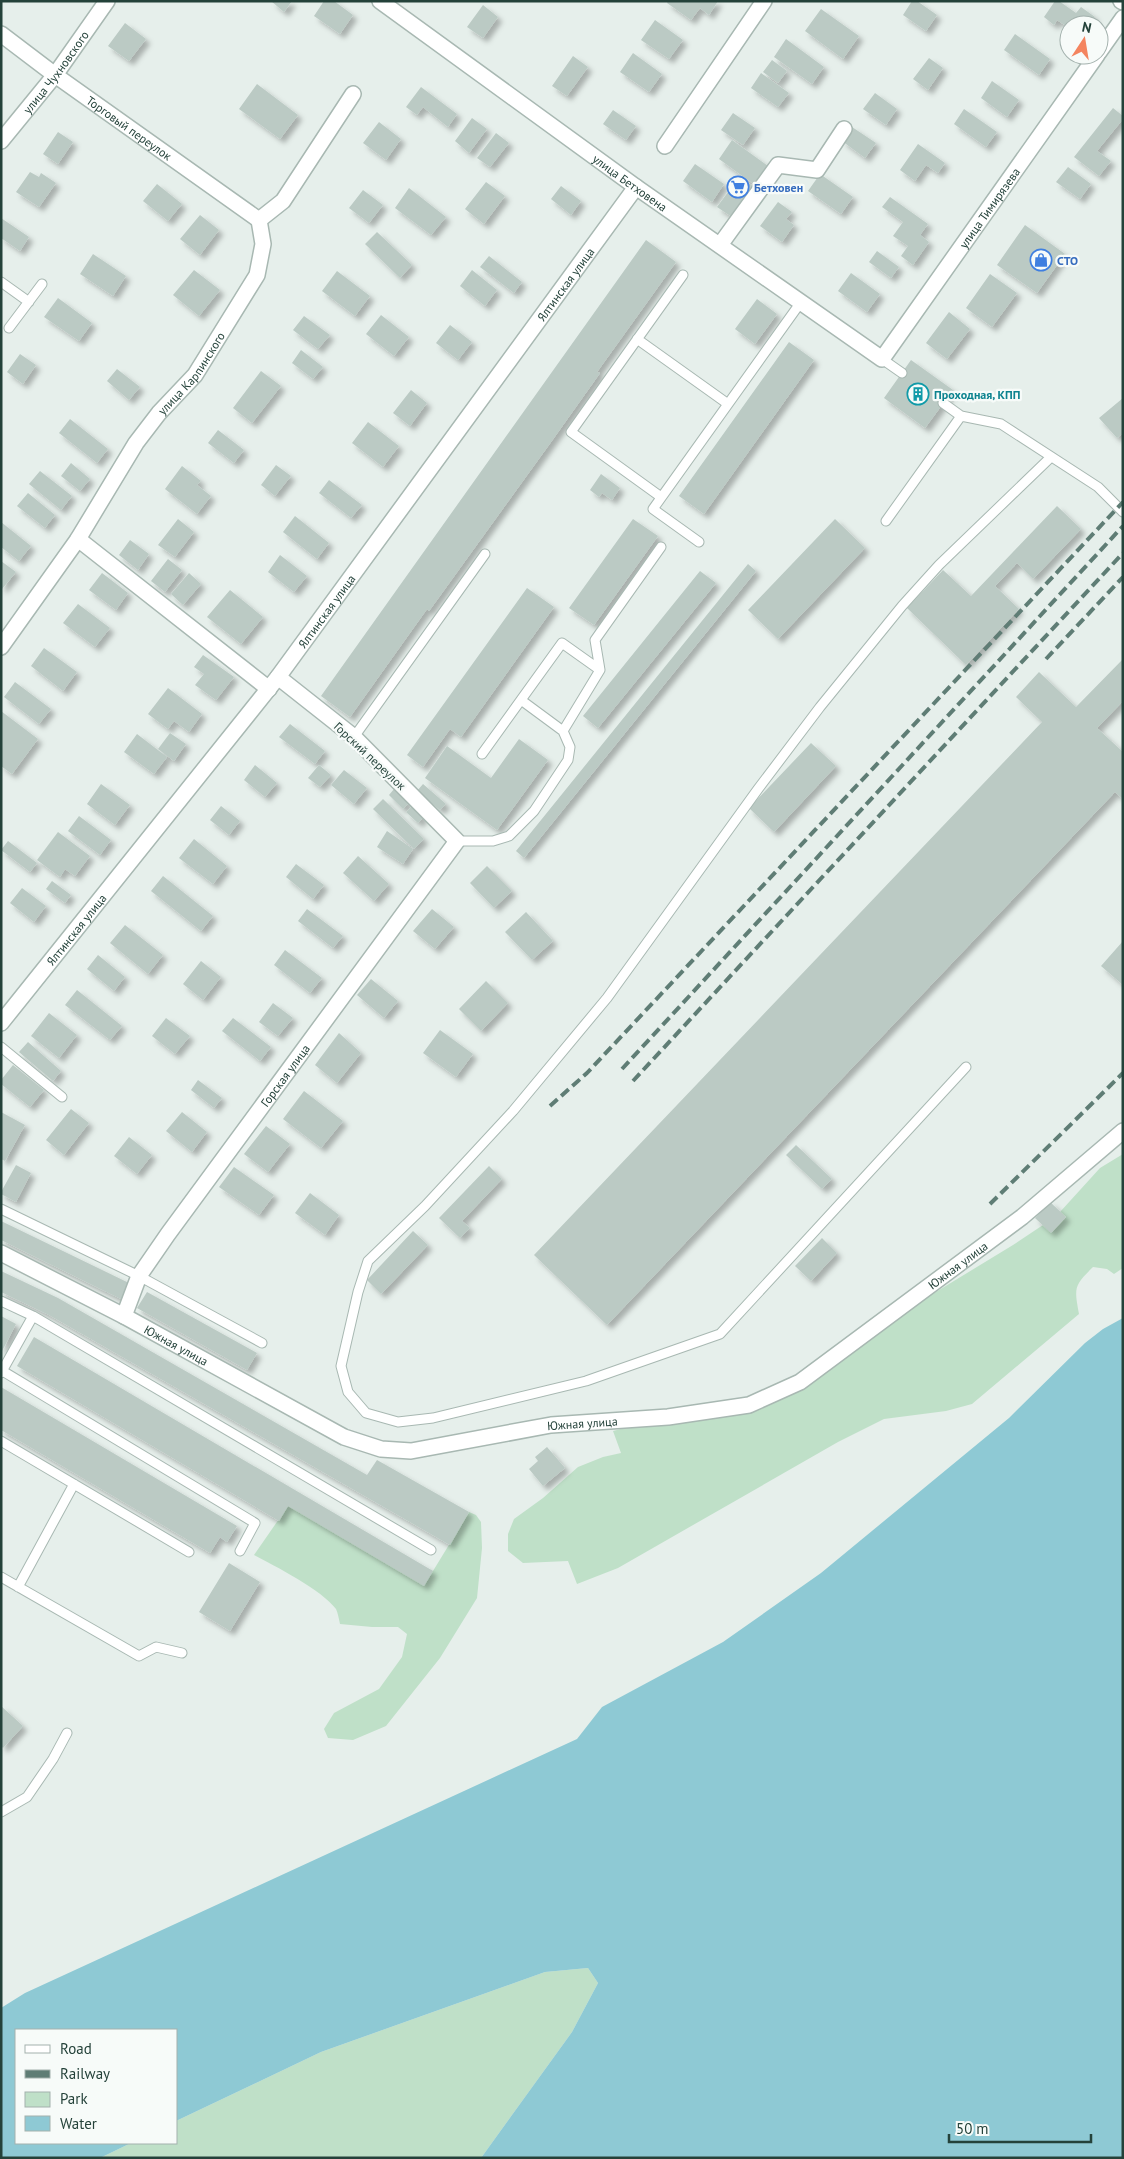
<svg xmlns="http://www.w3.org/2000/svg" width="1124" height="2159" viewBox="0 0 1124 2159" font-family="'PT Sans',sans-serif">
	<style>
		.green { fill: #bfe0c8 }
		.water { fill: #8ec9d4 }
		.building { fill: #bbcac4; filter: url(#shadow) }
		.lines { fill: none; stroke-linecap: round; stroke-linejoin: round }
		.service-casing { stroke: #a8b8b2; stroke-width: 11 }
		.minor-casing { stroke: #a8b8b2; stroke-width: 18 }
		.service { stroke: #fff; stroke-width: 9 }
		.minor { stroke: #fff; stroke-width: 15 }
		.rail { stroke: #5f7d75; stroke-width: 4; stroke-dasharray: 10 5; stroke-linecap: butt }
		.labels { text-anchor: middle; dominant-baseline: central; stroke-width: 4.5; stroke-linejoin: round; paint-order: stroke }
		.street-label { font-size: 12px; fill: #24423a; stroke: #f7fbf9 }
		.shop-label { font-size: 12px; font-weight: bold; fill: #366cbe; stroke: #f7fbf9; text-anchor: start }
		.culture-label { font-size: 12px; font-weight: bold; fill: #0d838f; stroke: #f7fbf9; text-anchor: start }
	</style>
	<defs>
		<filter id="shadow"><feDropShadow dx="4.5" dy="4.5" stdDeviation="2.5" flood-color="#0004"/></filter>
	</defs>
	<rect width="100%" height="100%" fill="#e6efeb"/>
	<!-- green -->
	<path class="green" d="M1123,1154v114l-9,6 -7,-5 -14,-2c-19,19 -19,20 -14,47l-107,90 -26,7 -62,8 -46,23 -220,126 -41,16 -9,-23 -45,2 -15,-12v-17l6,-15 29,-21 35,-31 25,-10 18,-4 -8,-22 27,-7 119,-16 144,-96 110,-67 30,-20 9,7 14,-15 -6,-5 40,-44z
		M288,1506l145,65 36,-59 7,3 5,7 1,26 -5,50 -37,60 -54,68 -33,14 -25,-2 -4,-9 10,-16 45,-24 23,-32 5,-23 -9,-7h-26l-32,-3c-1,-4 -2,-11 -4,-15 -14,-19 -61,-43 -82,-54z
		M588,1968l10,15 -26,49 -91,126h-381l31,-15h45v-22l145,-69 224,-80z"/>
	<!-- water -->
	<path class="water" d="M1123,1318v840h-642l91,-126 26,-49 -10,-15 -43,4 -224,80 -145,69v-91h-160v113h115l-31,15h-99v-150l24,-15 552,-254 25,-32 121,-65 98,-69 188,-155 76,-75 18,-14z"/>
	<!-- building -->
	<path class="building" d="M271,1h21l-8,11z
		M324,1h10l19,14 -13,19 -26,-18z
		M668,1h50l-9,14 -9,-7 -9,12 -24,-17z
		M912,1h5l20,14 -11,16 -23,-16z
		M1055,1h4l17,12 5,-6 14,10 -6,8h-10l-4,-3 -2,3h-4v3l-12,-8 -3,5 -10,-8z
		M483,5l15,12 -15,21 -16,-11z
		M821,9l38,27 -16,23 -38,-28z
		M655,20l28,20 -14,19 -28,-19z
		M125,23l21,16 -17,22 -21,-15z
		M1015,34l35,25 -11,16 -35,-25z
		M786,39l38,28 -12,17 -38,-27z
		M633,53l29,21 -13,18 -29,-20z
		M573,56l15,11 -21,29 -15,-10z
		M929,58l14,10 -15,22 -15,-11z
		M772,60l15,11 -9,12 -15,-11z
		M761,73l28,20 -11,14 -27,-19z
		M992,81l27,19 -12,17 -26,-19z
		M257,84l41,31 -18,24 -41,-30z
		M421,87l36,27 -9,13 -25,-20 -6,8 -11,-8z
		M875,93l22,16 -11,16 -23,-16z
		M1113,108l10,8v3l-26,32 14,10 -12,15 -25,-19z
		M964,109l33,23 -11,15 -32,-23z
		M613,110l23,16 -10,14 -23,-16z
		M733,113l22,15 -12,17 -22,-15z
		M472,118l15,11 -18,24 -14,-12z
		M379,122l22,17 -15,21 -23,-17z
		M852,127l24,16 -11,15 -23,-17z
		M58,132l15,10 -15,22 -15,-10z
		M496,133l13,10 -19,24 -13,-9z
		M732,140l36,26 -13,19 -36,-26z
		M918,144l27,19 -7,10 -12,-8 -11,16 -15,-11z
		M695,164l29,20 -12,18 -29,-21z
		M1068,167l23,17 -11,15 -24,-17z
		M30,172l9,5 2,-4 15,10 -17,24 -23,-15z
		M820,174l33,23 -12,17 -33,-23z
		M740,176l14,11 -22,30 -15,-10z
		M486,182l19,14 -21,28 -19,-15z
		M157,184l25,20 -14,17 -25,-20z
		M561,186l20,15 -10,14 -20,-16z
		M409,188l37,29 -15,18 -36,-27z
		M363,190l20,15 -14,18 -20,-15z
		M890,197l38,27 -8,11 9,7 -16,23 -12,-9 7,-10 -15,-10 10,-14 -21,-15z
		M778,202l14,10 -6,7 8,6 -12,17 -22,-16z
		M200,215l19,15 -19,25 -20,-16z
		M1,218l28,19 -9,14 -19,-13z
		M1025,225l40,29 -28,39 -40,-28z
		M377,232l35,33 -12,13 -35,-34z
		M646,240l30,22 -79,110 3,1 -49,69 -122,169 -2,-2 -77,108 -29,-21z
		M877,251l22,16 -8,11 -22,-16z
		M93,254l33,22 -13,20 -33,-22z
		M489,256l33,26 -8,11 -34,-26z
		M194,270l26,20 -21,26 -26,-21z
		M472,270l25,20 -12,16 -25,-20z
		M337,271l33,25 -15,20 -33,-25z
		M851,273l29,21 -13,18 -29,-21z
		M990,274l27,19 -25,34 -26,-19z
		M58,298l34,25 -13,18 -35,-24z
		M757,299l20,15 -22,30 -20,-15z
		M949,312l21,17 -23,30 -21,-16z
		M381,315l28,22 -15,19 -28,-22z
		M304,316l26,19 -12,14 -25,-19z
		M450,325l22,17 -14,18 -22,-17z
		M789,342l25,18 -110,154 -25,-18z
		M301,350l22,17 -10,12 -21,-16z
		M20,354l16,11 -13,19 -16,-12z
		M911,360l42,30 -28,38 -41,-30z
		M117,369l23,18 -11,13 -22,-19z
		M261,371l20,15 -29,37 -19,-15z
		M411,390l16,13 -17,23 -17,-13z
		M1123,398v35l-6,5 -18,-20z
		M70,419l38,30 -11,14 -38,-30z
		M368,422l31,24 -16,21 -31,-24z
		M218,430l26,20 -10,13 -26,-20z
		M71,463l19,16 -10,12 -19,-15z
		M276,465l15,11 -16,20 -14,-11z
		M182,466l19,15 -4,4 14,11 -14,18 -32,-25z
		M40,471l32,25 -11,14 -32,-26z
		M601,474l19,14 -8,12 -10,-7 -3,4 -9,-7z
		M329,480l33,25 -11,13 -32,-25z
		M28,493l27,22 -10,13 -28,-22z
		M1057,506l24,23 -48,50 -16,-16 -22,23 24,23 -53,56 -59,-57 36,-38 28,26z
		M295,516l34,27 -12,16 -34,-27z
		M178,519l16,13 -19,25 -17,-12z
		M633,519l25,17 -64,89 -25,-17z
		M835,519l30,29 -87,91 -30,-29z
		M1,522l30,24 -12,15 -18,-14z
		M130,540l19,14 -11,16 -19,-15z
		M280,555l27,21 -13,16 -26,-20z
		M168,559l14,11 -17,22 -14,-11z
		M1,561l15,11 -14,17 -1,-1z
		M748,564l8,7 -232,287 -8,-7z
		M700,571l16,12 -118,145 -15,-12z
		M102,573l26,20 -12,17 -27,-20z
		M189,573l12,11 -18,21 -12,-11z
		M527,588l27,19 -93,130 -11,-8 -27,38 -16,-12z
		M230,590l33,27 -22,27 -34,-27z
		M78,604l32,24 -15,19 -32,-24z
		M44,648l33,24 -14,19 -32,-25z
		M203,655l31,22 -18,23 -21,-15 9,-11 -10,-7z
		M1123,659v42l-26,27 26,24v47l-8,-7 -508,533 -73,-70 508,-533 -26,-25 23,-25 37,35z
		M15,682l36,27 -12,15 -35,-27z
		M168,688l34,26 -13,18 -15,-11 -6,8 -20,-15z
		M1,711l37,28 -26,35 -11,-8z
		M290,724l35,27 -10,13 -36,-27z
		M170,733l16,11 -12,17 -16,-12z
		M137,734l30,23 -13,17 -30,-22z
		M519,739l29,21 -51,70 -72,-52 22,-32 44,32z
		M811,743l25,23 -62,66 -25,-24z
		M255,765l22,18 -12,14 -21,-17z
		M319,765l12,10 -11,12 -12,-9z
		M344,770l23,18 -13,16 -23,-19z
		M101,784l29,21 -15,20 -28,-21z
		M423,784l23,20 -6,6 -23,-19z
		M394,789l15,14 -6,6 -14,-14z
		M383,799l41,40 -10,10 -41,-40z
		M221,806l19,15 -11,14 -19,-15z
		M412,806l12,11 -6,6 -12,-11z
		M79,816l32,24 -11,15 -32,-24z
		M387,831l26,18 -10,15 -26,-17z
		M58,832l32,24 -15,20 -10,-7 -5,8 -23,-17z
		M194,839l33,27 -14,18 -34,-26z
		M8,841l29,22 -7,9 -29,-22z
		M358,856l31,28 -15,17 -31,-28z
		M296,864l28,21 -11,14 -27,-22z
		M487,866l25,25 -18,17 -24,-25z
		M163,876l50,40 -12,15 -50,-40z
		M52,881l19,14 -6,8 -19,-14z
		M22,888l24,18 -12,16 -24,-19z
		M307,909l36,27 -10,12 -35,-27z
		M432,909l22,18 -19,22 -22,-18z
		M526,912l27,29 -21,19 -27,-28z
		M125,925l38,30 -15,19 -38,-31z
		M1123,941v44l-22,-19z
		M285,950l37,28 -12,15 -36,-28z
		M98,955l27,22 -11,14 -27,-22z
		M201,961l20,16 -18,23 -20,-16z
		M371,979l27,22 -14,17 -27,-23z
		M486,981l22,22 -27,28 -22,-22z
		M77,990l45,36 -12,14 -45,-35z
		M273,1003l20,15 -15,18 -19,-14z
		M49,1013l28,22 -18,23 -28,-22z
		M166,1018l24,18 -15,18 -23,-18z
		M233,1018l38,29 -11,14 -38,-30z
		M440,1030l33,24 -17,23 -33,-24z
		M339,1033l22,20 -24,30 -22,-18z
		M28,1042l33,29 -8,10 -34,-29z
		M13,1065l31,25 -14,17 -29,-23v-4z
		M198,1080l24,18 -8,10 -23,-18z
		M304,1091l39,30 -22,27 -38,-29z
		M71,1109l18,14 -25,32 -18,-15z
		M1,1112l24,13 -20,36 -4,-2z
		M182,1112l25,20 -15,20 -26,-21z
		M266,1126l24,18 -22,28 -24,-18z
		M129,1137l23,18 -15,19 -23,-18z
		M796,1145l36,34 -10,10 -36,-34z
		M16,1165l15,8 -15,29 -15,-8v-2z
		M489,1166l13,13 -40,42 8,7 -10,10 -21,-20z
		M234,1167l40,28 -15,20 -40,-28z
		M310,1193l29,22 -14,20 -30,-22z
		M1050,1202l16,15 -15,16 -16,-15z
		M1,1221l130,63 -8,16 -122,-60z
		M413,1231l15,14 -47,49 -14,-14z
		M822,1238l15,15 -26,28 -16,-15z
		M1,1271l57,27 309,177 10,-15 92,52 -19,33 -401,-230 -48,-23z
		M147,1292l110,61 -10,17 -110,-62z
		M1,1316l15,8 -15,29z
		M34,1337l399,234 -9,15 -136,-80 -9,15 -262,-155z
		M1,1387l236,139 -10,16 -7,-5 -10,16 -209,-123z
		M547,1447l18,21 -22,18 -14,-17 9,-8 -3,-4z
		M229,1563l31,19 -30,49 -31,-19z
		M1,1706l22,20 -20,22 -2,-2z"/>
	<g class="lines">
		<!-- service casing -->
		<g class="service-casing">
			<path id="service" d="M1,282l28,20
				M9,328l33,-44
				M637,339l91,65
				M882,359l20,14
				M943,403l18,13 40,8 97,63 25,25
				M661,497l-90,-65 112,-157
				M886,521l75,-105
				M699,542l-46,-33 148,-207
				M563,731l37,-61 -5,-30 66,-93
				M354,737l131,-183
				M482,754l80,-111 38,27
				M457,841h36l16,-5 25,-25 34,-51 2,-13 -7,-16 -42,-31
				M1,1047l61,50
				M966,1067l-246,267 -134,47 -153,37 -35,4 -32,-9 -18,-21 -7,-26 17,-74 10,-31 57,-55 88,-95 94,-113 151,-209 62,-82 82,-101 37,-41 112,-108
				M1,1209l138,67 123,67
				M1,1301l32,15 398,234
				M1,1370l254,153 -15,28
				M1,1373l32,-57
				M1,1441l188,111
				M1,1577l138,79 17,-9 26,6
				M18,1587l56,-103
				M1,1812l26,-15 26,-38 14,-26"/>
		</g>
		<!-- minor casing -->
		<g class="minor-casing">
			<g id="minor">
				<path id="s1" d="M380,1l256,186 246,172 215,-304"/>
				<path d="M1121,1l2,1"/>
				<path id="s2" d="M1,34l54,41 204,145"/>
				<path d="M1099,52l24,-34"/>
				<path id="s3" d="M1,141l54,-66 52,-74"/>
				<path d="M665,146l99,-145"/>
				<path d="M720,245l58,-80 39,5 27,-41"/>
				<path d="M78,539l191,150"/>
				<path id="s4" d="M1,647l77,-108 58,-96 23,-30 36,-38 62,-100 6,-31 -4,-24 24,-19 70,-107"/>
				<path id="s5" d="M1,1023l277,-346 358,-490"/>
				<path id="s6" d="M1,1253l123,63 220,121 37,12 30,2 140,-26 117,-8 81,-12 51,-23 222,-165 101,-86"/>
				<path id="s7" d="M124,1316l15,-40 29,-42 289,-393 -103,-104 -76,-60"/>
			</g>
		</g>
		<!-- service -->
		<use href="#service" class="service"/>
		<!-- minor -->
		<use href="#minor" class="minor"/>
		<!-- rail -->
		<path class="rail" d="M1046,659l77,-82
			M622,1069l501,-543
			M633,1081l490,-528
			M550,1106l37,-33 536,-571
			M990,1204l133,-131"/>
	</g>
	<!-- icons -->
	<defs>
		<g id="supermarket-ring" transform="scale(1.125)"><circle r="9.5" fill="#f7fbf9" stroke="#3f7fe0" stroke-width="1.5"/><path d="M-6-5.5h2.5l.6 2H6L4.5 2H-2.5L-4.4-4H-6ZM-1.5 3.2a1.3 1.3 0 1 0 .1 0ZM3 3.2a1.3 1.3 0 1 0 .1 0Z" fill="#3f7fe0"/></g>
		<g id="shop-ring" transform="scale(1.125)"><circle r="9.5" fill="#f7fbf9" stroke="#3f7fe0" stroke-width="1.5"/><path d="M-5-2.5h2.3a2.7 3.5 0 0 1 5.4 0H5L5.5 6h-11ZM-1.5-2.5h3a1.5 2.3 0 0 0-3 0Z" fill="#3f7fe0"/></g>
		<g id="building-ring" transform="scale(1.125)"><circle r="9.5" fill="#f7fbf9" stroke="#0f9aa8" stroke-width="1.5"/><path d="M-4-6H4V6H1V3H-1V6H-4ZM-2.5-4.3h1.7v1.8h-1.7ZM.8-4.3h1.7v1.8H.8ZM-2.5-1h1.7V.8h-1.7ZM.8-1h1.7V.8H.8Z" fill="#0f9aa8"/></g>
	</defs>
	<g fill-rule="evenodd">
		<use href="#supermarket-ring" x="738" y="187"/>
		<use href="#shop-ring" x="1041" y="260"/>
		<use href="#building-ring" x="918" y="394"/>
	</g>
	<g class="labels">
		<!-- street labels -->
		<g class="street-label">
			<text stroke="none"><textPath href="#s3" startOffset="88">улица Чухновского</textPath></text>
			<text stroke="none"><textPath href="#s2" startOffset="159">Торговый переулок</textPath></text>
			<text stroke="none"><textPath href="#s1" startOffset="309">улица Бетховена</textPath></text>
			<text stroke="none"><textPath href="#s1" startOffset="802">улица Тимирязева</textPath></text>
			<text stroke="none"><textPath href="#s5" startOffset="930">Ялтинская улица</textPath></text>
			<text stroke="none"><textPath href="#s4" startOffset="334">улица Карпинского</textPath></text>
			<text stroke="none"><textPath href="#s5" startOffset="525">Ялтинская улица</textPath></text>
			<text transform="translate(370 756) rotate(43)">Горский переулок</text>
			<text stroke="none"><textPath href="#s5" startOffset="120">Ялтинская улица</textPath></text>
			<text stroke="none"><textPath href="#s7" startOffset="291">Горская улица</textPath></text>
			<text stroke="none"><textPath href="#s6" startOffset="1052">Южная улица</textPath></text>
			<text stroke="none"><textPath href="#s6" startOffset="198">Южная улица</textPath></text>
			<text stroke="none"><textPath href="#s6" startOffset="632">Южная улица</textPath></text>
		</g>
		<!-- shop labels -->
		<g class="shop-label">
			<text x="754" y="187">Бетховен</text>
			<text x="1057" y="260">СТО</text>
		</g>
		<!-- culture labels -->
		<g class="culture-label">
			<text x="934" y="394">Проходная, КПП</text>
		</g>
	</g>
	<!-- border -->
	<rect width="1124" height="2159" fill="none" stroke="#24423a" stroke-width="5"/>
	<!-- legend -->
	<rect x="15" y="2029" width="162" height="115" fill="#f7fbf9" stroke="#a3b1ad"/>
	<rect x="25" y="2045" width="25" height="8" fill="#ffffff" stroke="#a3b1ad"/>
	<text x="60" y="2054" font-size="15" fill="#24423a">Road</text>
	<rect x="25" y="2070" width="25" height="8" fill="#5f7d75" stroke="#a3b1ad"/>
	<text x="60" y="2079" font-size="15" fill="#24423a">Railway</text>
	<rect x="25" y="2092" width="25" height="15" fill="#bfe0c8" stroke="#a3b1ad"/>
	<text x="60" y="2104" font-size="15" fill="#24423a">Park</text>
	<rect x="25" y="2116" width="25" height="15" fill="#8ec9d4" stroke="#a3b1ad"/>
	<text x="60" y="2129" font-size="15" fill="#24423a">Water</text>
	<!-- north arrow -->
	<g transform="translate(1084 40) rotate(12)"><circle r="24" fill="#f7fbf9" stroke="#a3b1ad"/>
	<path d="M0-4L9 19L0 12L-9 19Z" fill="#f4845f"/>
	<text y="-8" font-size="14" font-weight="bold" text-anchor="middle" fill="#24423a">N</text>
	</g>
	<!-- scale -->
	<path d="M949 2134v8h142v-8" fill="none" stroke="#24423a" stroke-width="2.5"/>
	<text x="956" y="2134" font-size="15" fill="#24423a" stroke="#f7fbf9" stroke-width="4" paint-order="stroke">50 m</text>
</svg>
